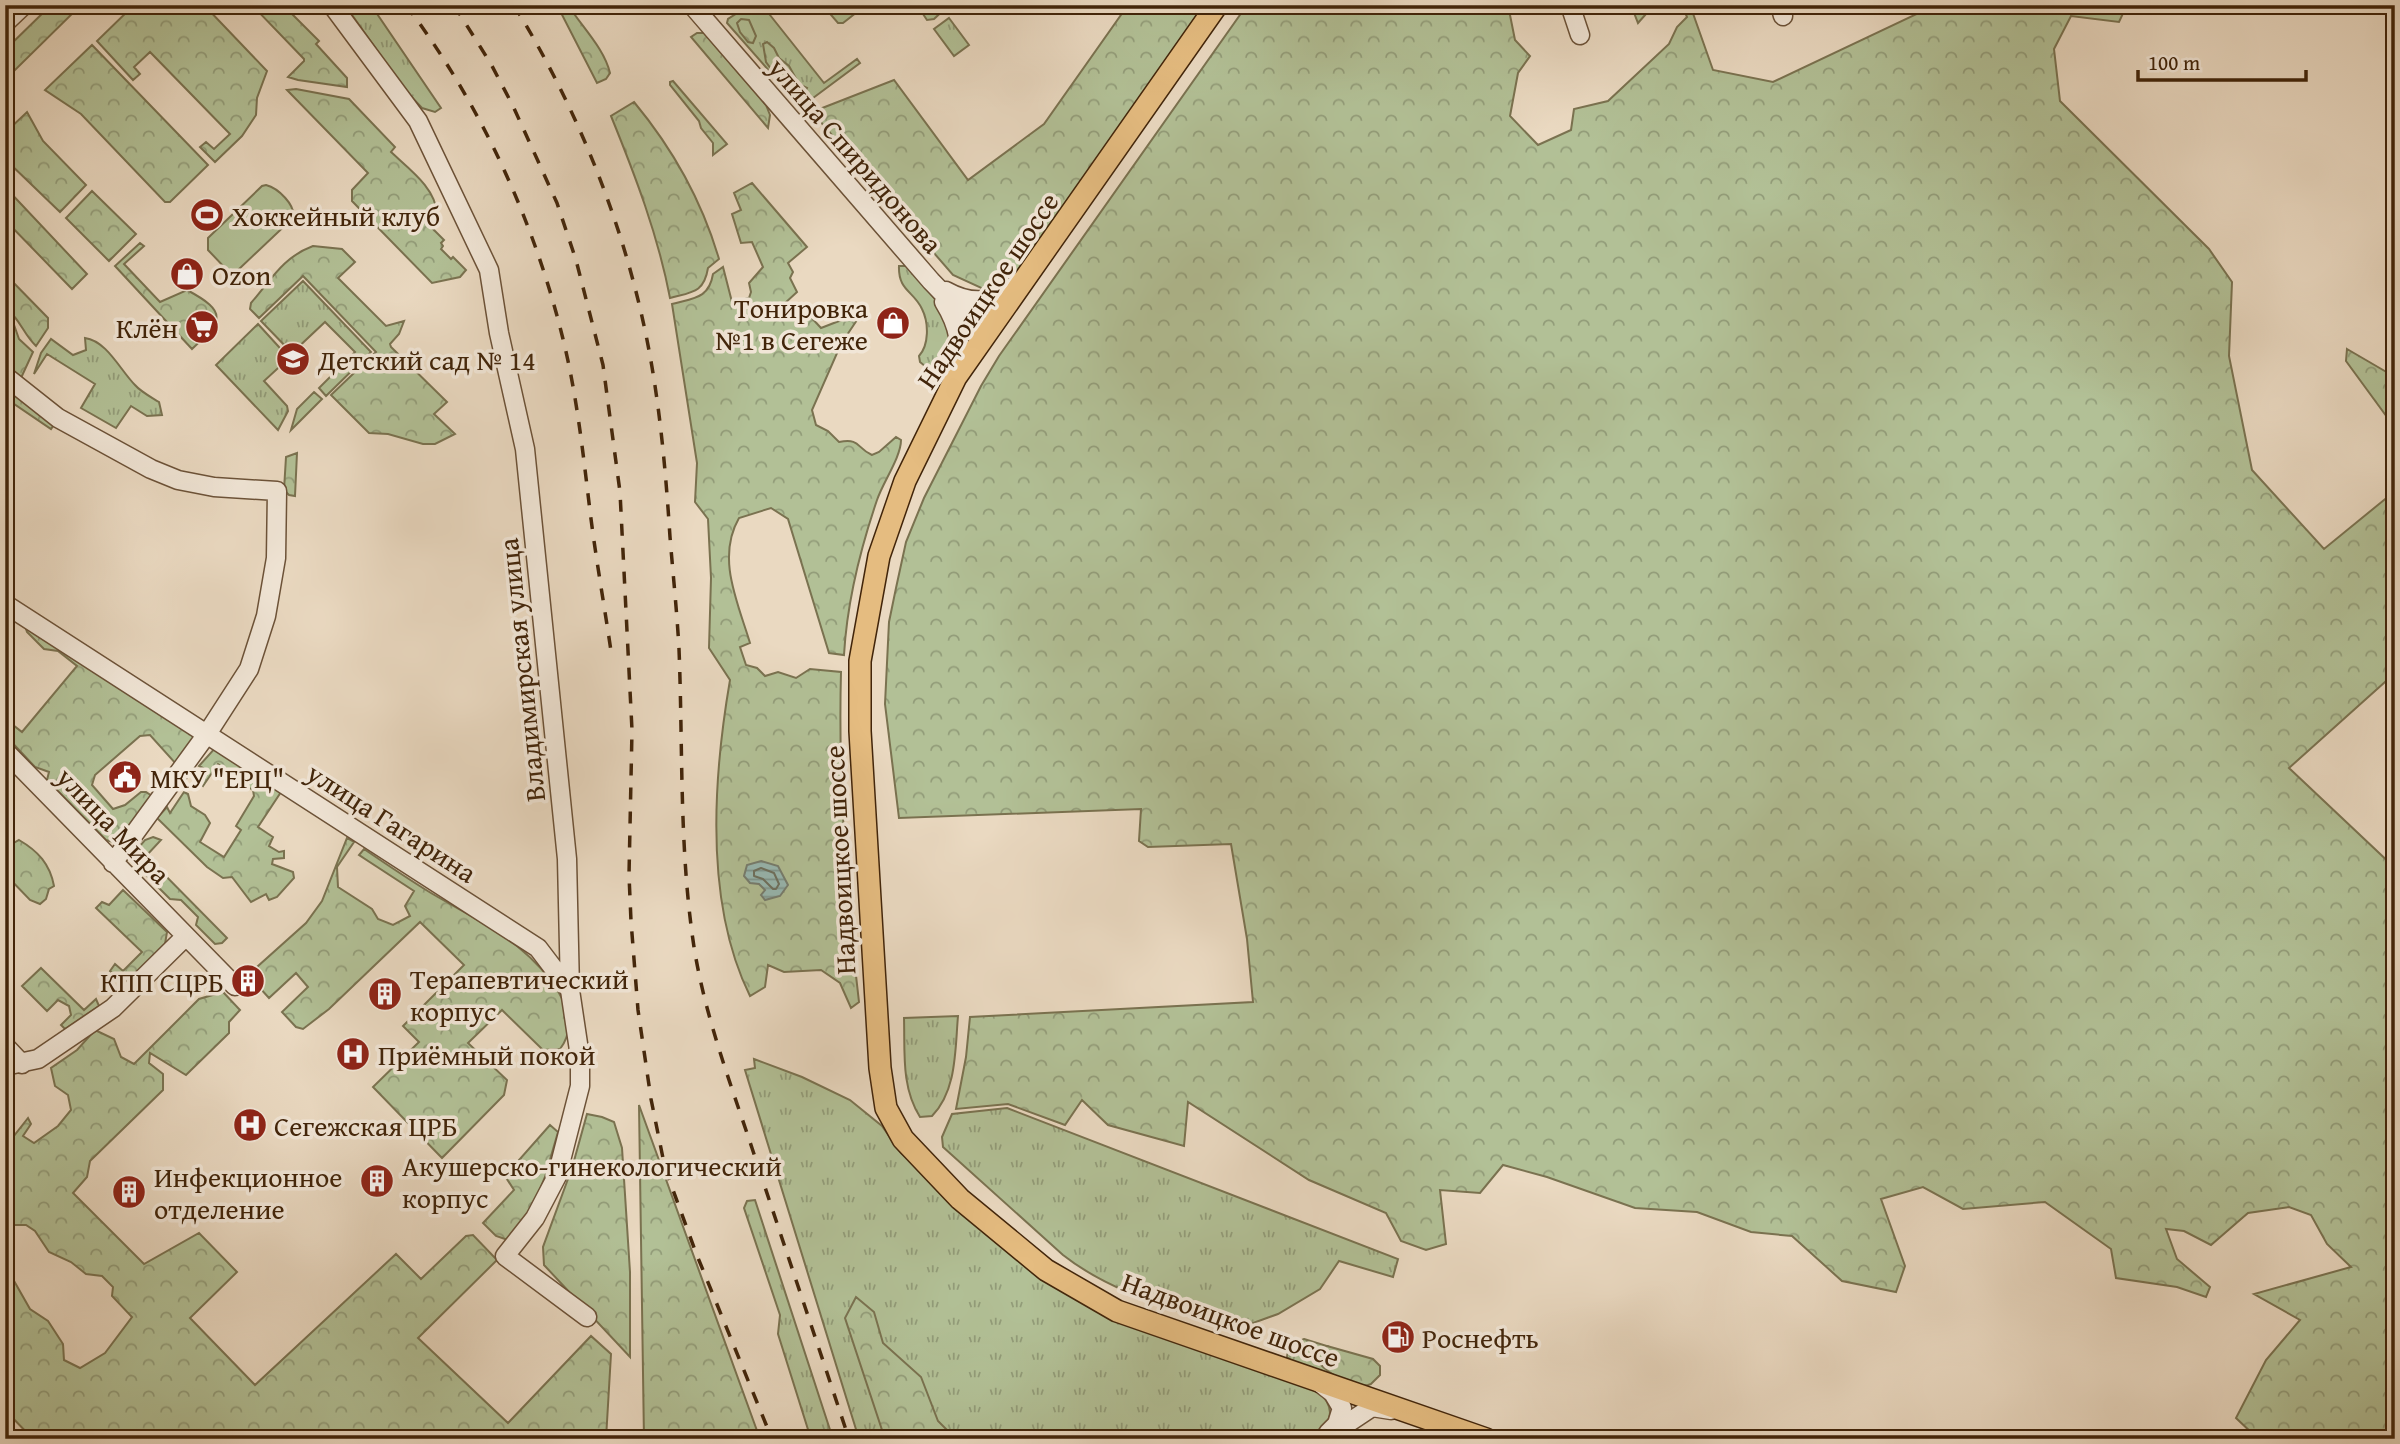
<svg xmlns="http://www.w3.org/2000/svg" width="2400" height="1444" viewBox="0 0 2400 1444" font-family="'Gentium Book Plus',serif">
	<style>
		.grass { fill: url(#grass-tufts); stroke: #7a7250; stroke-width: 2 }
		.forest { fill: url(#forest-crowns); stroke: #7a7250; stroke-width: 2 }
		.pitch { fill: #b2c096; stroke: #7a7250; stroke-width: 2 }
		.water { fill: url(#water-rules); stroke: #767e70; stroke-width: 2 }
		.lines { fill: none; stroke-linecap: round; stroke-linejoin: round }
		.shore { stroke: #6d705f; stroke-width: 2 }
		.minor-casing { stroke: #6c5238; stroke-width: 21 }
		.major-casing { stroke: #42250a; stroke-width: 24 }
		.minor { stroke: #f1e6d7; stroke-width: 18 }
		.major { stroke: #e5bc80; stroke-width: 21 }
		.rail { stroke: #42250a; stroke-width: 3.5; stroke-dasharray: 12 12; stroke-linecap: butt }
		.labels { text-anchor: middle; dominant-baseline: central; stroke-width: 7; stroke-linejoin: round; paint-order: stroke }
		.street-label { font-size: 28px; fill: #42250a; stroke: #f1e6d7 }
		.poi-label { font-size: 28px; fill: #42250a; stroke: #f1e6d7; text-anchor: start }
	</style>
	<defs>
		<pattern id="grass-tufts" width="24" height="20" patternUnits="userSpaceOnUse" patternTransform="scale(1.75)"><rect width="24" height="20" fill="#b2c096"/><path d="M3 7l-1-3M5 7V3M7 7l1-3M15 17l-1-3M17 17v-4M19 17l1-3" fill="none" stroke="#929c79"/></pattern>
		<pattern id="forest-crowns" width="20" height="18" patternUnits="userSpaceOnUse" patternTransform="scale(1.75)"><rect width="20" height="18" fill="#b2c096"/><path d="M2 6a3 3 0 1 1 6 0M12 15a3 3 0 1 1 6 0" fill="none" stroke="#929c79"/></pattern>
		<pattern id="water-rules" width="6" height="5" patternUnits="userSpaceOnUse" patternTransform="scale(1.75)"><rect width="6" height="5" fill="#98bab4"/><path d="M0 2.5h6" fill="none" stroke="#7e9791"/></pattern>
	</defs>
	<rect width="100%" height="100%" fill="#ead9c1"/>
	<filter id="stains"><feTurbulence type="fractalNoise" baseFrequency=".00286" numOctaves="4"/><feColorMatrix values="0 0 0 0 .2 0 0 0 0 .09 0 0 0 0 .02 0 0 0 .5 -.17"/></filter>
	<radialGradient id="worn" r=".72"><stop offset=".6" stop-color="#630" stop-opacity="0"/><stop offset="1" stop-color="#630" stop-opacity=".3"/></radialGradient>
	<!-- grass -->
	<path class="grass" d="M345,5h26l70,103 -6,4 -13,-4 -17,-18z
		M750,5h22l-6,5 58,73 33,-24 3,4 -59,44 -74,-84 1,-4z
		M829,5h37l-23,18h-5l-13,-15z
		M917,5h32l-15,14 -7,1z
		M949,18l20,27 -15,11 -20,-27z
		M899,266h8l35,41 11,20 2,37 -12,17 -23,-19 -1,-6c10,-11 10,-33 3,-47 -8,-18 -24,-18 -23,-43z
		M303,281l68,71 -45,44 -7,-8 36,-36 -30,-30 -33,31 -31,-32z
		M258,324l31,34 -25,23 23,25 1,5 -10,19 -62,-65z
		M85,338c22,3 35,32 50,47 6,7 16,12 24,17l3,13 -15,1 -16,-10 -15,22 -35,-20 14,-24 -48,-30 -13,20 7,-21 10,-14 22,16 13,-5z
		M314,392l8,7 -31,31 6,-21z
		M958,1016c-3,34 -1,74 -26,100l-12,1c-19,-30 -15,-65 -16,-99z
		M754,1059l48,18 48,23 32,26 19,27 127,111 289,126c24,22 12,38 -14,49h-444l-114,-369 10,-2z
		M1007,1108l391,151 -5,18 -54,-16 -19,28 -42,25 -44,16c-57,-20 -123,-37 -171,-75l-120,-108 -1,-10 10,-23z
		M755,1200l78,239h-22l-33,-105 2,-19 -36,-107 3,-7z
		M1304,1339l23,7 -8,5 13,25 -39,-13 -6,-6c1,-12 7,-14 17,-18z"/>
	<!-- forest -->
	<path class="forest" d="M51,5h30l-69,68 -7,-6v-17z
		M134,5h70l63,66 -10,27 -1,17 -14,21 -27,26 -15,-15 6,-5 8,7 16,-15 -80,-82 -16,15 6,7 -7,6 -36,-39z
		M252,5h31l36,36 -3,3 31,34v9l-49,-7 -10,-3 16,-16v-2z
		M557,5h11c14,22 36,43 42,68l-4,6 -9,4z
		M1128,5h76l-173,254 -25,26 -16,7 -37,-17 -141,-163 82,-32 74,100 76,-56z
		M1247,5h261l7,35 15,16 -12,17 -8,43 28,29 33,-15 3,-21 34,-8 61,-57 8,-17 10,-10 -5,-12h8l23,65 60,12 148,-70 -1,-7h207l-8,17 -48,-6 -17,33 6,52 149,148 23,33 -3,74 23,114 72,79 71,-58v182l-106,95 106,100v571h-154l14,-3 -19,-18 30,-58 34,-40 -46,-26 97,-27 -24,-23 -16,-29 -22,-8 -41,6 -37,32 -27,-14 -18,-2 11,30 33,28 -4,10 -29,-10 -61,-9 -5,-29 -66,-47 -82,7 -40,-22 -42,12 24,67 -9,26 -54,-11 -50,-45 -41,-4 -54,-20 -62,-4 -88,-31 -44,-12 -23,28 -40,-3 6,54 -20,6 -25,-9 -15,-28 -77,-33 -121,-78 -4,44 -76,-21 -26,-25 -17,25 -57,-21 -52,5 10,-52 4,-40 283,-15 -6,-63 -16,-95 -83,3 -9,-6 2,-32 -242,9 -14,-114 4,-82 7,-34 10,-46 18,-44 57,-112 18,-30z
		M1631,5h23l-16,18z
		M741,19l8,1 7,16 -3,7 -5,-1 -8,-10 -3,-9z
		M697,33h7l62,72 4,10 -2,13 -77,-91z
		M767,42l7,6 5,10 10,8 10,18 8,4 -3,6h-12l-9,-9 3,-12h-12l-8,-11 -3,-18z
		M92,45l116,120 -38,37h-5l-84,-88 -36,-24z
		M673,81l54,63 -14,11v-12l-12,-15 -2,-7 -29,-36v-3z
		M296,89l53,10 46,48 -4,5c18,17 45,36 46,62l-10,9 17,17 -3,3 2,3 -2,3 10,10 2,-2 13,13 -6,7 -28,6 -80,-82v-11l16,-17 -81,-83z
		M634,102c39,47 68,99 85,157l-11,9c-4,25 -16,24 -38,30 -12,-63 -35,-123 -59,-182z
		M27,112l16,29 43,44 -26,27 -55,-53v-26z
		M752,183l55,64 -19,16 5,9 -3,6 7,14 -12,11 13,16 11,-4 12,13 31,-12 5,4 -16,24 -29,66 4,15 12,6 11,11c22,-4 17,6 33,13l7,-3 17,-15 5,3c0,17 -18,42 -24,60 -17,50 -30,102 -33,155l-15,-2 -41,-134 -17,-11 -32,10c-23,40 -1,85 11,125l-10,4 6,18 11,3 8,8 13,-4 18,6 14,-9 31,3c-3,111 5,220 18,330l-8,6 -11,-25 -19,-13 -37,2 -16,-7 -3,22 -15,9c-46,-93 -37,-217 -20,-316l-21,-32 2,-70 -3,-59 -13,-17 2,-39 -25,-159c21,-6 37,-5 41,-30l10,-7 9,35 17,-4 2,-6 -2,-9 14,-16 -11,-25 -11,1 -9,-29 9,-4 -7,-17z
		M5,187l82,87 -15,15 -67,-69z
		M92,191l44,43 -27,27 -43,-43z
		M140,243l4,3 -20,18 36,38 27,-12c41,22 36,30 5,59l-77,-83z
		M313,246l29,3 13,13 -17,16 48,48 18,-5 -5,13 -9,10 1,3 56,55 -13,12 21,20 -20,10h-12l-35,-10 -19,-1 -38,-38 45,-43 -73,-76 -44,42 -9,-9 1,-6c20,-23 32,-46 62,-57z
		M5,274l43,44v10l-12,18c-13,-12 -16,-28 -31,-38z
		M5,315l8,7 6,17 14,13 -12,26 -16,-10v-32l4,-6 -4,-3z
		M2347,349l48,28v51l-49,-67z
		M5,380l57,33 -11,16 -37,-25 -9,15z
		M297,453l-2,43 -6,-1 -5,-5 2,-33z
		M30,624l163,110v5l-16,26 -27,-30 -10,1 -45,39 -3,10 21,24 12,-4 16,-13h5l6,4 -31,41 -8,5 -7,-2 -59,-60 2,-8 -14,-5 -30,-32v-42l3,2 4,20 -4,6 14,11 55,-66 -19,-15 -14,-2 -17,-17 -1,-3z
		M216,747l65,45 -23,35 15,10 -4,9 10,6 5,-1v7l-11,1 -1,5 21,8 1,6 -17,19 -8,3 -3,-6 -15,8 -19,-25 -9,1 -16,-11 -50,-49 10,-11 3,6 14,-21 4,2 3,12 14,9 5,8 -10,19 24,15 17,-27 -5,-4 18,-30 -1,-6 -5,-3 -1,-4 -29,-19 -15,22 -6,-6 6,-12 -4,-2z
		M153,837l8,3 -15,16 81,82 -5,5 -7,1 -19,-19 2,-8 -17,-17 -11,-1 -36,-36 -1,-9 12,-14z
		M347,838l7,4 -17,25 1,20 34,22 6,10 15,6 17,-9 -5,-10 9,-15 -55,-36 5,-6c22,15 44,30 67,44 27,16 63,34 86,53 27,22 70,68 43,103l-17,1 -41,-40 -34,33 39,37 -3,15 -62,63 -69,-71 46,-45 -16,-16 61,-61 -44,-43 -91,87 -26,20 -7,-2 -14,-15 26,-25 -12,-14 -27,25 -21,-23 58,-52 16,-22z
		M19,840c19,11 31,24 35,46l-5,3 -3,10 -6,5 -10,-4 -25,-26v-26z
		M123,890l44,42 -2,12 -40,41 -15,-14 5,-7 8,7 19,-19 -46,-44 6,-6 7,3z
		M41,968l43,42 12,-11 3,7 -34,23 -4,-4 10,-10 -2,-9 -11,-6 -11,11 -25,-25z
		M223,992l17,18 -11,12v11l-43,42 -36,-22 -1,10 14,11v16l-73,71 -3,16 -14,16 71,71 55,-31 38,39 -47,46 65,67 141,-131 25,25 45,-43 7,-1 24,25 -79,78 90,85 83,-87 20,18 -5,85h-573l-28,-29v-145l25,44 18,12 15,23 1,16 16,8 25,-15 27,-36 -20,-21 1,-9 -11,-11 -16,-2 -15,-12 -22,-10 -14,-21 -9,-6h-12l-3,-6 -6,2v-86l8,2 15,-19 3,6 -8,12 11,7 24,-17 13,-16 -3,-15 -13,-9 -4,-18 26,-18 18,-20 19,9 7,18 13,7 65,-65z
		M639,1105l121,334h-116z
		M587,1114l15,3 12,5 8,26 8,124v85l-86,-92 -1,-18 29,-79z
		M550,1125l8,7 -13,45 -13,32 -24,31 -12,-4 -13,-13 31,-33 -9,-14z
		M856,1297l18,15 9,31 38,34 17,44 18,18h-71l-40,-121z
		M1327,1346l46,13 7,7v9c-2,2 -8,8 -9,9 -14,7 -45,-11 -53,-23l1,-10z"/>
	<!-- pitch -->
	<path class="pitch" d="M266,185c12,3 30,20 27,33l-55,52h-11l-19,-20v-12l54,-52z"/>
	<!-- water -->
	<path class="water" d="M761,861l17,5 10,19 -8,11 -15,4 -4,-5 4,-5 -6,-6 -9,-1 -6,-7 3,-11z"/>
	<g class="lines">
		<!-- shore -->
		<path class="shore" d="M761,868l13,5 5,11 -3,5h-3l-10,-10 -9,-3v-5z"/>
		<!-- minor casing -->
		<g class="minor-casing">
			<path id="minor" d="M332,5l86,116 71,149 10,63 26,116 42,410 3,131 10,67v29l-23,90 -22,42 -30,38 82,61
				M692,5l239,276 53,55
				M1570,5l10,30
				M1780,5l3,11
				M5,23l19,-18
				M946,291c27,15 50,12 73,-9
				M944,302c15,24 19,46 13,73
				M5,376l53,42 93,51 27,11 36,7 63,4 -1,67 -10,58 -17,53 -42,65 -94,129
				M5,604l533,344 32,42
				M5,751l230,235
				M5,1046l17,18
				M5,1066l33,-7 75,-51 73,-72
				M1320,1383l13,10 9,15 -5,16 -9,9
				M1324,1439l48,-32 19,3"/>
		</g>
		<!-- major casing -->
		<g class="major-casing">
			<path id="major" d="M1217,5l-261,372 -51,104 -26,75 -19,105v70l20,337 6,40 17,31 57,60 86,71 71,41 369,128"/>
		</g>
		<!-- minor -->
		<use href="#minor" class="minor"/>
		<!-- major -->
		<use href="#major" class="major"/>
		<!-- rail -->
		<path class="rail" d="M406,5c74,98 128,215 157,334 14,57 20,114 27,172 6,49 15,98 22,147
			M454,5l37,59 22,42 44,97 19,57 27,105 17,127 12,238 -3,145 2,46 7,89 13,89 14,69 31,85 76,186
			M514,5c57,93 101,197 126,303 18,75 25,152 30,229 3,37 7,75 9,112 4,100 0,199 15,298 11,69 36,135 58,201 32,97 65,194 97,291"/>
	</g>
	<!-- icons -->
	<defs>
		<g id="stadium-disc" transform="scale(1.75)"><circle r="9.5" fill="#8f2418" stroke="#f1e6d7"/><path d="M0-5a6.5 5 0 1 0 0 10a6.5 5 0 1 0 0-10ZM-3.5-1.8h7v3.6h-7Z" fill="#fff"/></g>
		<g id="shop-disc" transform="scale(1.75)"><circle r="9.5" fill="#8f2418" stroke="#f1e6d7"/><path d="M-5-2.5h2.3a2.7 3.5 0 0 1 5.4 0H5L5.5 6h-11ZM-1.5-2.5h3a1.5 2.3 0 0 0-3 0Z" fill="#fff"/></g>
		<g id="supermarket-disc" transform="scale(1.75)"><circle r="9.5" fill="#8f2418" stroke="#f1e6d7"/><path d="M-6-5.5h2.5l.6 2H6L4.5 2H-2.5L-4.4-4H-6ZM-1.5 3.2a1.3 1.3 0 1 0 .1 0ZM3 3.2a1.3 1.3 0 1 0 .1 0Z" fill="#fff"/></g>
		<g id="school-disc" transform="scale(1.75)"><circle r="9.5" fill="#8f2418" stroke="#f1e6d7"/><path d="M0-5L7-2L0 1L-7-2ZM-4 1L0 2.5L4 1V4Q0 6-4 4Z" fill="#fff"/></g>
		<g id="civic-disc" transform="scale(1.75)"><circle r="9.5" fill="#8f2418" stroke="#f1e6d7"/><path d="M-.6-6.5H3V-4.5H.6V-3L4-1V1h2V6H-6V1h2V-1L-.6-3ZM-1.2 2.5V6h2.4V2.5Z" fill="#fff"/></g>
		<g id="building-disc" transform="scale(1.75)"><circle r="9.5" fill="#8f2418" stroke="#f1e6d7"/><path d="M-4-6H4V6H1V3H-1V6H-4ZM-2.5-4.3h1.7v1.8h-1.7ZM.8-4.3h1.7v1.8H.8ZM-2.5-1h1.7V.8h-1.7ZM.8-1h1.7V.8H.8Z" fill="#fff"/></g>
		<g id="hospital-disc" transform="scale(1.75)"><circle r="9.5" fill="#8f2418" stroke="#f1e6d7"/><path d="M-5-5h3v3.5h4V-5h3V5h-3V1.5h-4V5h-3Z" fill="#fff"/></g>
		<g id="fuel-disc" transform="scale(1.75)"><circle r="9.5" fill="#8f2418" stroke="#f1e6d7"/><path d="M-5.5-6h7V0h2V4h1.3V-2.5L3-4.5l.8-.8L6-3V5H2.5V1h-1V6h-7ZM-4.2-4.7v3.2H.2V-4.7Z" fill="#fff"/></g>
	</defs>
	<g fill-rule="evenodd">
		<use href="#stadium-disc" x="207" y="215"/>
		<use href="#shop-disc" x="187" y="274"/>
		<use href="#shop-disc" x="893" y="323"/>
		<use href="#supermarket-disc" x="202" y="327"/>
		<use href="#school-disc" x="293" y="359"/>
		<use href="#civic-disc" x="125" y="777"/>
		<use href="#building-disc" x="248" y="981"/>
		<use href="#building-disc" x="385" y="994"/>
		<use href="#hospital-disc" x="353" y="1054"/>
		<use href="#hospital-disc" x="250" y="1125"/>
		<use href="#building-disc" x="377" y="1181"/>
		<use href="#building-disc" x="129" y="1192"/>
		<use href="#fuel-disc" x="1398" y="1337"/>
	</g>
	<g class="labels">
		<!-- street labels -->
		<g class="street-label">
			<text transform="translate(856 155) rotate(49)">улица Спиридонова</text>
			<text transform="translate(987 290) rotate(-56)">Надвоицкое шоссе</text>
			<text transform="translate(521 670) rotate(-96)">Владимирская улица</text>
			<text transform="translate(392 822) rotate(33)">улица Гагарина</text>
			<text transform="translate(114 825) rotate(46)">улица Мира</text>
			<text transform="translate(839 860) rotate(-93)">Надвоицкое шоссе</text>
			<text transform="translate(1231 1319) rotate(20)">Надвоицкое шоссе</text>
		</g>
		<!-- poi labels -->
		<g class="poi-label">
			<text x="232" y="215">Хоккейный клуб</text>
			<text x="212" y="274">Ozon</text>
			<text x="868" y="307" text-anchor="end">Тонировка<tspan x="868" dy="32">№1 в Сегеже</tspan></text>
			<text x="178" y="327" text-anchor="end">Клён</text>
			<text x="318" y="359">Детский сад № 14</text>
			<text x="150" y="777">МКУ "ЕРЦ"</text>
			<text x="410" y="978">Терапевтический<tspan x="410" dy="32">корпус</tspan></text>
			<text x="224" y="981" text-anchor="end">КПП СЦРБ</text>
			<text x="378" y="1054">Приёмный покой</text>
			<text x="274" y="1125">Сегежская ЦРБ</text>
			<text x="402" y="1165">Акушерско-гинекологический<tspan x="402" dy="32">корпус</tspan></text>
			<text x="154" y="1176">Инфекционное<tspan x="154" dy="32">отделение</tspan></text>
			<text x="1422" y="1337">Роснефть</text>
		</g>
	</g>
	<!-- margin -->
	<rect width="2400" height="1444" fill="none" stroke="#ead9c1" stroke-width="28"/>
	<rect x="7" y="7" width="2386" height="1430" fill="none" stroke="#42250a" stroke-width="3.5"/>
	<rect x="14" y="14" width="2372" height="1416" fill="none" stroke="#42250a" stroke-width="2"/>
	<!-- scale -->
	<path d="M2138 70v10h168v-10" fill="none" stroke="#42250a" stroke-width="3.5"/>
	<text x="2148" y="70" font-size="21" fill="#42250a" stroke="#f1e6d7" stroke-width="5" paint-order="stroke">100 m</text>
	<rect width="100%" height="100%" filter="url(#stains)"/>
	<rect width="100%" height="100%" fill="url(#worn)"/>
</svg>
